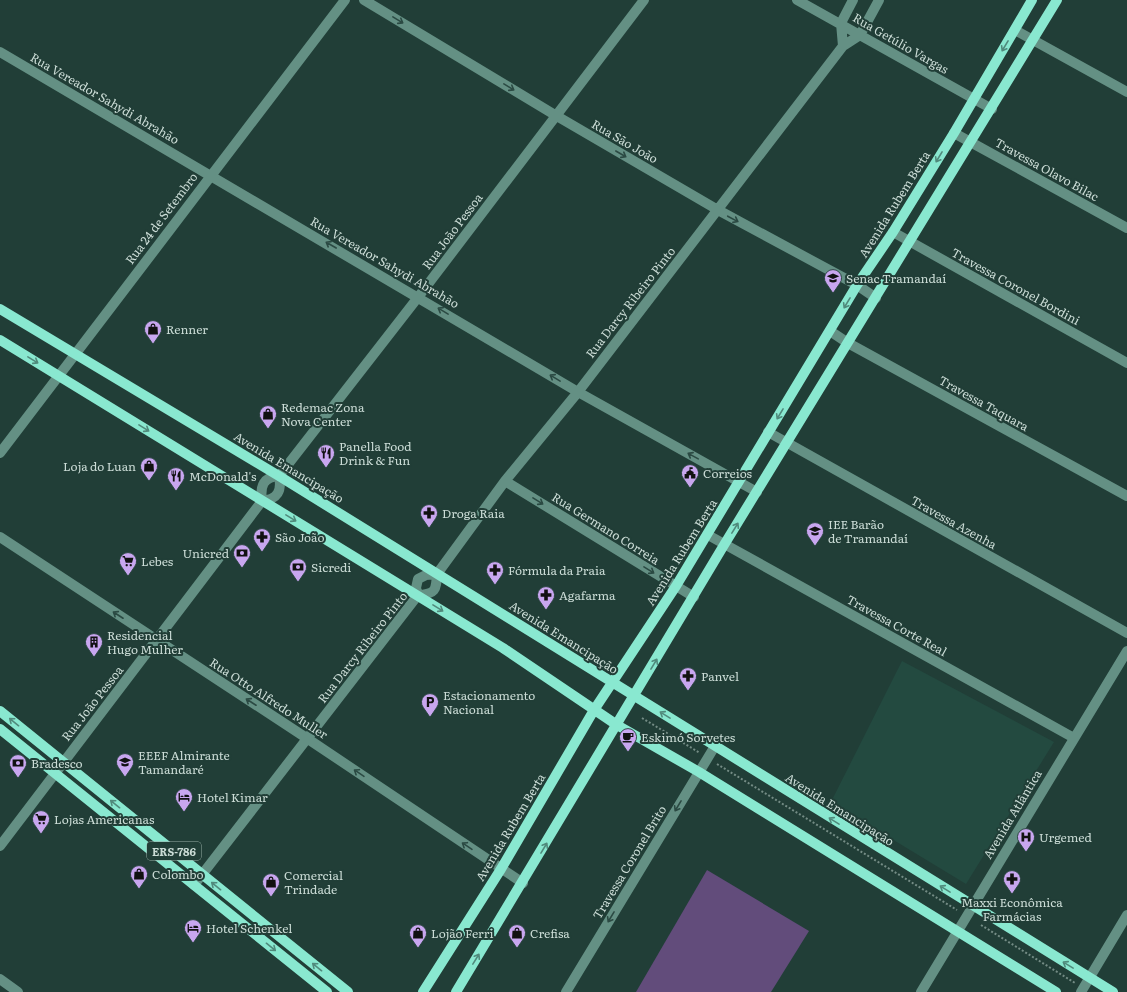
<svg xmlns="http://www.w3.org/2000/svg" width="1127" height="992" viewBox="0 0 1127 992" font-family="Literata,serif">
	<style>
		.built { fill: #234a40 }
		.green { fill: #624c7b }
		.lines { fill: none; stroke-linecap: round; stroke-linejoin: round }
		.path { stroke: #748c85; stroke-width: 2; stroke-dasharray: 2 2; stroke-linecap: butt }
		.minor { stroke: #649084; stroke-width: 10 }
		.major { stroke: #89e8d0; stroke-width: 10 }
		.oneway { stroke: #2b4a43 }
		.oneway2 { stroke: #508a7c }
		.labels { text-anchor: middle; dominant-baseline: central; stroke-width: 4; stroke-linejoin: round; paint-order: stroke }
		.shield { fill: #213e37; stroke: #98ada6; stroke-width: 1 }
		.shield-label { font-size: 11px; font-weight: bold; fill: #cbdcd6 }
		.street-label { font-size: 12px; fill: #cbdcd6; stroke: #213e37 }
		.poi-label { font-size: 12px; fill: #cbdcd6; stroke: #213e37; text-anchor: start }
	</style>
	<rect width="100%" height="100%" fill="#213e37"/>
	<!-- built -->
	<path class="built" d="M902,661l152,81 -88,142 -135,-82z"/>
	<!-- green -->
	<path class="green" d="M707,870l102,61 -38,61h-135z"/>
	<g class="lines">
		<!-- path -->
		<path class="path" d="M642,718l58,35
			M717,764l240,146
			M981,925l94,58"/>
		<!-- minor -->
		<path class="minor" d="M364,0l191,115 163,95 139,75 19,13
			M797,0l195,109
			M1015,30l112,62
			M843,46l-2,-23 12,-23
			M0,52l578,340 179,100
			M954,133l173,95
			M893,232l234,131
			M830,331l18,12 279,153
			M768,432l359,201
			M0,453l345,-453
			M505,481l189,116
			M262,501c16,-2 20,-10 17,-25
			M708,535l366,203
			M0,537l308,202 215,144
			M418,595l-2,-7 2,-9 8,-4 11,-1
			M0,846l262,-345c-2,-15 1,-24 17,-25l140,-180 225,-296
			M194,885l224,-290c18,-1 18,-5 19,-21l68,-93 73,-89 265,-346 17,-11 19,-35
			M0,979l18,13
			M566,992l149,-246
			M921,992l206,-341
			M1081,992l46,-77"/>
		<!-- major -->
		<path class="major" d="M0,309l279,167 834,516
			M0,340l503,308 114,77 82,47 357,220
			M0,711l348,281
			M0,729l327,263
			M423,992l78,-123 93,-159 82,-124 181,-301 36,-53 61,-99 78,-133
			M456,992l268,-447 333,-545"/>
	</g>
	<!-- one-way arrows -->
	<defs><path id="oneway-shaft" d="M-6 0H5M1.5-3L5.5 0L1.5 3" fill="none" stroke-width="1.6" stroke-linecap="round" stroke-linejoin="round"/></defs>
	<g class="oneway">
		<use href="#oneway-shaft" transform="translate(398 20) rotate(31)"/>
		<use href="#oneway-shaft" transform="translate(509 87) rotate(31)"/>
		<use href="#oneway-shaft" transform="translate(621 154) rotate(30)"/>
		<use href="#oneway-shaft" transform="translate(733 219) rotate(28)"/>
		<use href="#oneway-shaft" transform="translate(331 245) rotate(-150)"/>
		<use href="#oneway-shaft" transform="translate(443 311) rotate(-149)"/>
		<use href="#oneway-shaft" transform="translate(555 378) rotate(-149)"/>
		<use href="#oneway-shaft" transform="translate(693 456) rotate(-151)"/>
		<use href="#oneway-shaft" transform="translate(538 501) rotate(32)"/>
		<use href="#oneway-shaft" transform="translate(649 570) rotate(32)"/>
		<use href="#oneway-shaft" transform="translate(118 615) rotate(-147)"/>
		<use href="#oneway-shaft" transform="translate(251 702) rotate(-147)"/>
		<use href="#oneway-shaft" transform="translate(359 773) rotate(-146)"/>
		<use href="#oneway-shaft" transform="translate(678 806) rotate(121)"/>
		<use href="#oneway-shaft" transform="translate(467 846) rotate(-146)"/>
		<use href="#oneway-shaft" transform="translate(611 917) rotate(121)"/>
	</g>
	<g class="oneway2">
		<use href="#oneway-shaft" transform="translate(1005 46) rotate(121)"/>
		<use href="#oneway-shaft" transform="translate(939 157) rotate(121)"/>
		<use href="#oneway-shaft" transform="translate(847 303) rotate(121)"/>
		<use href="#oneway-shaft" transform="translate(33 360) rotate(31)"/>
		<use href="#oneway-shaft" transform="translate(780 414) rotate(121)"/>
		<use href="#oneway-shaft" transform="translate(144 428) rotate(32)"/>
		<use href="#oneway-shaft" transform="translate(291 518) rotate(31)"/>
		<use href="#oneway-shaft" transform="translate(735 528) rotate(-58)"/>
		<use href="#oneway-shaft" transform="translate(438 608) rotate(32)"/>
		<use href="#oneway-shaft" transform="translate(654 664) rotate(-59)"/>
		<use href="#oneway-shaft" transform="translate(665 715) rotate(-148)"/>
		<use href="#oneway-shaft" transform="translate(14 722) rotate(-141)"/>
		<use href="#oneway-shaft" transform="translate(115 804) rotate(-141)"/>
		<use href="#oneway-shaft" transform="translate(834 821) rotate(-148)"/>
		<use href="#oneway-shaft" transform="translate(544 848) rotate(-59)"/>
		<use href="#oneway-shaft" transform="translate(216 886) rotate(-141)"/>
		<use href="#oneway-shaft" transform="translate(945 889) rotate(-148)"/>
		<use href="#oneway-shaft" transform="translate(271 947) rotate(39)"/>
		<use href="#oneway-shaft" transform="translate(476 959) rotate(-58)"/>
		<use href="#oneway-shaft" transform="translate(1068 965) rotate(-149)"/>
		<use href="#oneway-shaft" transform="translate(317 967) rotate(-141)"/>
	</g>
	<!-- icons -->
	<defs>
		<g id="university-pin" transform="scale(0.9)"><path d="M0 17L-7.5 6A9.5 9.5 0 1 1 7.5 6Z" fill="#c8a6ef" stroke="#213e37"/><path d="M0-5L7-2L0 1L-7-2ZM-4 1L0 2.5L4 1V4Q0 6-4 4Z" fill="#111"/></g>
		<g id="shop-pin" transform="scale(0.9)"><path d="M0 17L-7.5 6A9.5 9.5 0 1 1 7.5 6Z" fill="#c8a6ef" stroke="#213e37"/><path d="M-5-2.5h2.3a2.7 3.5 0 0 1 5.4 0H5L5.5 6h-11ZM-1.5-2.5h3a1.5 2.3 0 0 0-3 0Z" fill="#111"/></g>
		<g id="restaurant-pin" transform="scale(0.9)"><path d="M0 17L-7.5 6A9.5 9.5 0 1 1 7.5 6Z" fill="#c8a6ef" stroke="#213e37"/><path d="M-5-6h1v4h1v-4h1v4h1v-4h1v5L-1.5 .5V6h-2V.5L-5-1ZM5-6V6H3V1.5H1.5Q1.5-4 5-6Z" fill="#111"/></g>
		<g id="civic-pin" transform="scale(0.9)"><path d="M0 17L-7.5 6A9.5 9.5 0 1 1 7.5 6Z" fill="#c8a6ef" stroke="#213e37"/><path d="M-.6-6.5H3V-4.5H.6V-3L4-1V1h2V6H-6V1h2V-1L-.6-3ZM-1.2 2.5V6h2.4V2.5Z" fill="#111"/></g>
		<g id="pharmacy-pin" transform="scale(0.9)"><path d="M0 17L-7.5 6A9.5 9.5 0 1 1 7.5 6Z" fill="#c8a6ef" stroke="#213e37"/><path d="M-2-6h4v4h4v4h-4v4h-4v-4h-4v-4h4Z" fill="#111"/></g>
		<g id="school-pin" transform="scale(0.9)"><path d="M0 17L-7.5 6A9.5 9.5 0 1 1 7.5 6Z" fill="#c8a6ef" stroke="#213e37"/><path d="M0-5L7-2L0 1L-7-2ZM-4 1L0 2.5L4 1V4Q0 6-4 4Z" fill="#111"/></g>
		<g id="bank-pin" transform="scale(0.9)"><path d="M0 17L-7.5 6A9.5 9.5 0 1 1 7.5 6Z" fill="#c8a6ef" stroke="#213e37"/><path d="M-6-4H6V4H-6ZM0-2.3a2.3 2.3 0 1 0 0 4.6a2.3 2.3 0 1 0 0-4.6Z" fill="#111"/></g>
		<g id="supermarket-pin" transform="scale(0.9)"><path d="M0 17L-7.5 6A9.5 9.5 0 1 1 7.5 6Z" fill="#c8a6ef" stroke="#213e37"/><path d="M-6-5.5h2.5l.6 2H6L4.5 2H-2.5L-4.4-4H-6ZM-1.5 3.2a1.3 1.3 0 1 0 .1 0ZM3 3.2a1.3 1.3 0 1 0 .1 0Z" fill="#111"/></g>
		<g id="building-pin" transform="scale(0.9)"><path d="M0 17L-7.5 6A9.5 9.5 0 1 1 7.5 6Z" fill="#c8a6ef" stroke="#213e37"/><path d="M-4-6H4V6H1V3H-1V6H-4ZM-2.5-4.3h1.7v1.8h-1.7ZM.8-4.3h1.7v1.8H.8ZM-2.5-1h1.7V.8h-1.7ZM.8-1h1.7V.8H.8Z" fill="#111"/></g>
		<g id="parking-pin" transform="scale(0.9)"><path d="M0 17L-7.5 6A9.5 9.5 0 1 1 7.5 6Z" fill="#c8a6ef" stroke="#213e37"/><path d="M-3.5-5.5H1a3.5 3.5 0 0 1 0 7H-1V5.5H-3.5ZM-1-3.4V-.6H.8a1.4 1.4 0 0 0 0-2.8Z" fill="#111"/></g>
		<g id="cafe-pin" transform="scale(0.9)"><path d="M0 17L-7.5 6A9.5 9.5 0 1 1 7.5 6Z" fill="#c8a6ef" stroke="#213e37"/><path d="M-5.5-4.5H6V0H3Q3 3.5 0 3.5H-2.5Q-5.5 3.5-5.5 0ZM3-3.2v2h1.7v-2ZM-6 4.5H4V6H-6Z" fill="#111"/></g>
		<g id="hotel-pin" transform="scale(0.9)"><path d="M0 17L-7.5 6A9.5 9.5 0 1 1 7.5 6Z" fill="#c8a6ef" stroke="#213e37"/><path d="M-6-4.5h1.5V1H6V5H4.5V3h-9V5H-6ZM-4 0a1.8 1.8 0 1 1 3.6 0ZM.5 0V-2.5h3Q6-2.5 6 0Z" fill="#111"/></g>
		<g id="hospital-pin" transform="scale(0.9)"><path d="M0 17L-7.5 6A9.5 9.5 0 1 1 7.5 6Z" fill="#c8a6ef" stroke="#213e37"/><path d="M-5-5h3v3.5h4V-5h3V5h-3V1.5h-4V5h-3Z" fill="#111"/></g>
	</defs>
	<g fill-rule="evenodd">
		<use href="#university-pin" x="833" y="278"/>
		<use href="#shop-pin" x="153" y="329"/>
		<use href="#shop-pin" x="268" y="414"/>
		<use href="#restaurant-pin" x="326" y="453"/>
		<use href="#shop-pin" x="149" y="466"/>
		<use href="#civic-pin" x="690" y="473"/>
		<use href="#restaurant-pin" x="176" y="476"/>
		<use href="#pharmacy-pin" x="429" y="513"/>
		<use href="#school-pin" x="815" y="531"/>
		<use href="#pharmacy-pin" x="262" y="537"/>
		<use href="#bank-pin" x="242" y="553"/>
		<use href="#supermarket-pin" x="128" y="561"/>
		<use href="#bank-pin" x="298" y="567"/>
		<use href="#pharmacy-pin" x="495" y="570"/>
		<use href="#pharmacy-pin" x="546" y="595"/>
		<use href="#building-pin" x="94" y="642"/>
		<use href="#pharmacy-pin" x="688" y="676"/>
		<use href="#parking-pin" x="430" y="702"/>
		<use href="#cafe-pin" x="628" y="737"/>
		<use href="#school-pin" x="125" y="762"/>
		<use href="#bank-pin" x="18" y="763"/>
		<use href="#hotel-pin" x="184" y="797"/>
		<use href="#supermarket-pin" x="41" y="819"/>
		<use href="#hospital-pin" x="1026" y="837"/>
		<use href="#shop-pin" x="139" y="874"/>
		<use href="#pharmacy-pin" x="1012" y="879"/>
		<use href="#shop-pin" x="271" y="882"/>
		<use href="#hotel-pin" x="193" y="928"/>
		<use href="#shop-pin" x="418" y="933"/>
		<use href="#shop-pin" x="517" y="933"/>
	</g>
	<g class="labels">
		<!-- shield labels -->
		<rect class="shield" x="147" y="842" width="54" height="18" rx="3"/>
		<g class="shield-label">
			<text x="174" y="851">ERS-786</text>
		</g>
		<!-- street labels -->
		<g class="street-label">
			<text transform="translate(901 43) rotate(30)">Rua Getúlio Vargas</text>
			<text transform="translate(105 98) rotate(30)">Rua Vereador Sahydi Abrahão</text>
			<text transform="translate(625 141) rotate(30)">Rua São João</text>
			<text transform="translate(1047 169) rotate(29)">Travessa Olavo Bilac</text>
			<text transform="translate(894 204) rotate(-58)">Avenida Rubem Berta</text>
			<text transform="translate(161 218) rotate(-53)">Rua 24 de Setembro</text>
			<text transform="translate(452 231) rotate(-53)">Rua João Pessoa</text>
			<text transform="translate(385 262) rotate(30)">Rua Vereador Sahydi Abrahão</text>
			<text transform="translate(1016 286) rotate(29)">Travessa Coronel Bordini</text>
			<text transform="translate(630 302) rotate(-52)">Rua Darcy Ribeiro Pinto</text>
			<text transform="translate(984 403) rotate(29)">Travessa Taquara</text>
			<text transform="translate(289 467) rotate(31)">Avenida Emancipação</text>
			<text transform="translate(954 522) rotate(29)">Travessa Azenha</text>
			<text transform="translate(606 528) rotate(32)">Rua Germano Correia</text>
			<text transform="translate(681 552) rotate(-58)">Avenida Rubem Berta</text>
			<text transform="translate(897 625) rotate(29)">Travessa Corte Real</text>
			<text transform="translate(564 637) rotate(32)">Avenida Emancipação</text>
			<text transform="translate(362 647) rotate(-52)">Rua Darcy Ribeiro Pinto</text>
			<text transform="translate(269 698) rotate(33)">Rua Otto Alfredo Muller</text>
			<text transform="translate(92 703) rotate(-52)">Rua João Pessoa</text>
			<text transform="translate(840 809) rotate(32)">Avenida Emancipação</text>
			<text transform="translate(1012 814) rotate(-59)">Avenida Atlântica</text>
			<text transform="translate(510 827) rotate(-59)">Avenida Rubem Berta</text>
			<text transform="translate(629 862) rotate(-59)">Travessa Coronel Brito</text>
		</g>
		<!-- poi labels -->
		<g class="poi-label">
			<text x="846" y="278">Senac Tramandaí</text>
			<text x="166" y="329">Renner</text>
			<text x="281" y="407">Redemac Zona<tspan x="281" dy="14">Nova Center</tspan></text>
			<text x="339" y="446">Panella Food<tspan x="339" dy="14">Drink &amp; Fun</tspan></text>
			<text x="136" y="466" text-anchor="end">Loja do Luan</text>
			<text x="703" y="473">Correios</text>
			<text x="189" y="476">McDonald's</text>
			<text x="442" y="513">Droga Raia</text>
			<text x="828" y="524">IEE Barão<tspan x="828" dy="14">de Tramandaí</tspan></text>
			<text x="275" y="537">São João</text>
			<text x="229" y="553" text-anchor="end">Unicred</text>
			<text x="141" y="561">Lebes</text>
			<text x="311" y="567">Sicredi</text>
			<text x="508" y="570">Fórmula da Praia</text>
			<text x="559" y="595">Agafarma</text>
			<text x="107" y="635">Residencial<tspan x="107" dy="14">Hugo Mulher</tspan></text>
			<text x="701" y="676">Panvel</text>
			<text x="443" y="695">Estacionamento<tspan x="443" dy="14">Nacional</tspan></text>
			<text x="641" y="737">Eskimó Sorvetes</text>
			<text x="138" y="755">EEEF Almirante<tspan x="138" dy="14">Tamandaré</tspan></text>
			<text x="31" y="763">Bradesco</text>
			<text x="197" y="797">Hotel Kimar</text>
			<text x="54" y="819">Lojas Americanas</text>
			<text x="1039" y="837">Urgemed</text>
			<text x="152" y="874">Colombo</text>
			<text x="284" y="875">Comercial<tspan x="284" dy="14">Trindade</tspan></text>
			<text x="1012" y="902" text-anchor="middle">Maxxi Econômica<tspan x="1012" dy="14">Farmácias</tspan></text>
			<text x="206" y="928">Hotel Schenkel</text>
			<text x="431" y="933">Lojão Ferri</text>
			<text x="530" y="933">Crefisa</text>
		</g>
	</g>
</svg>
